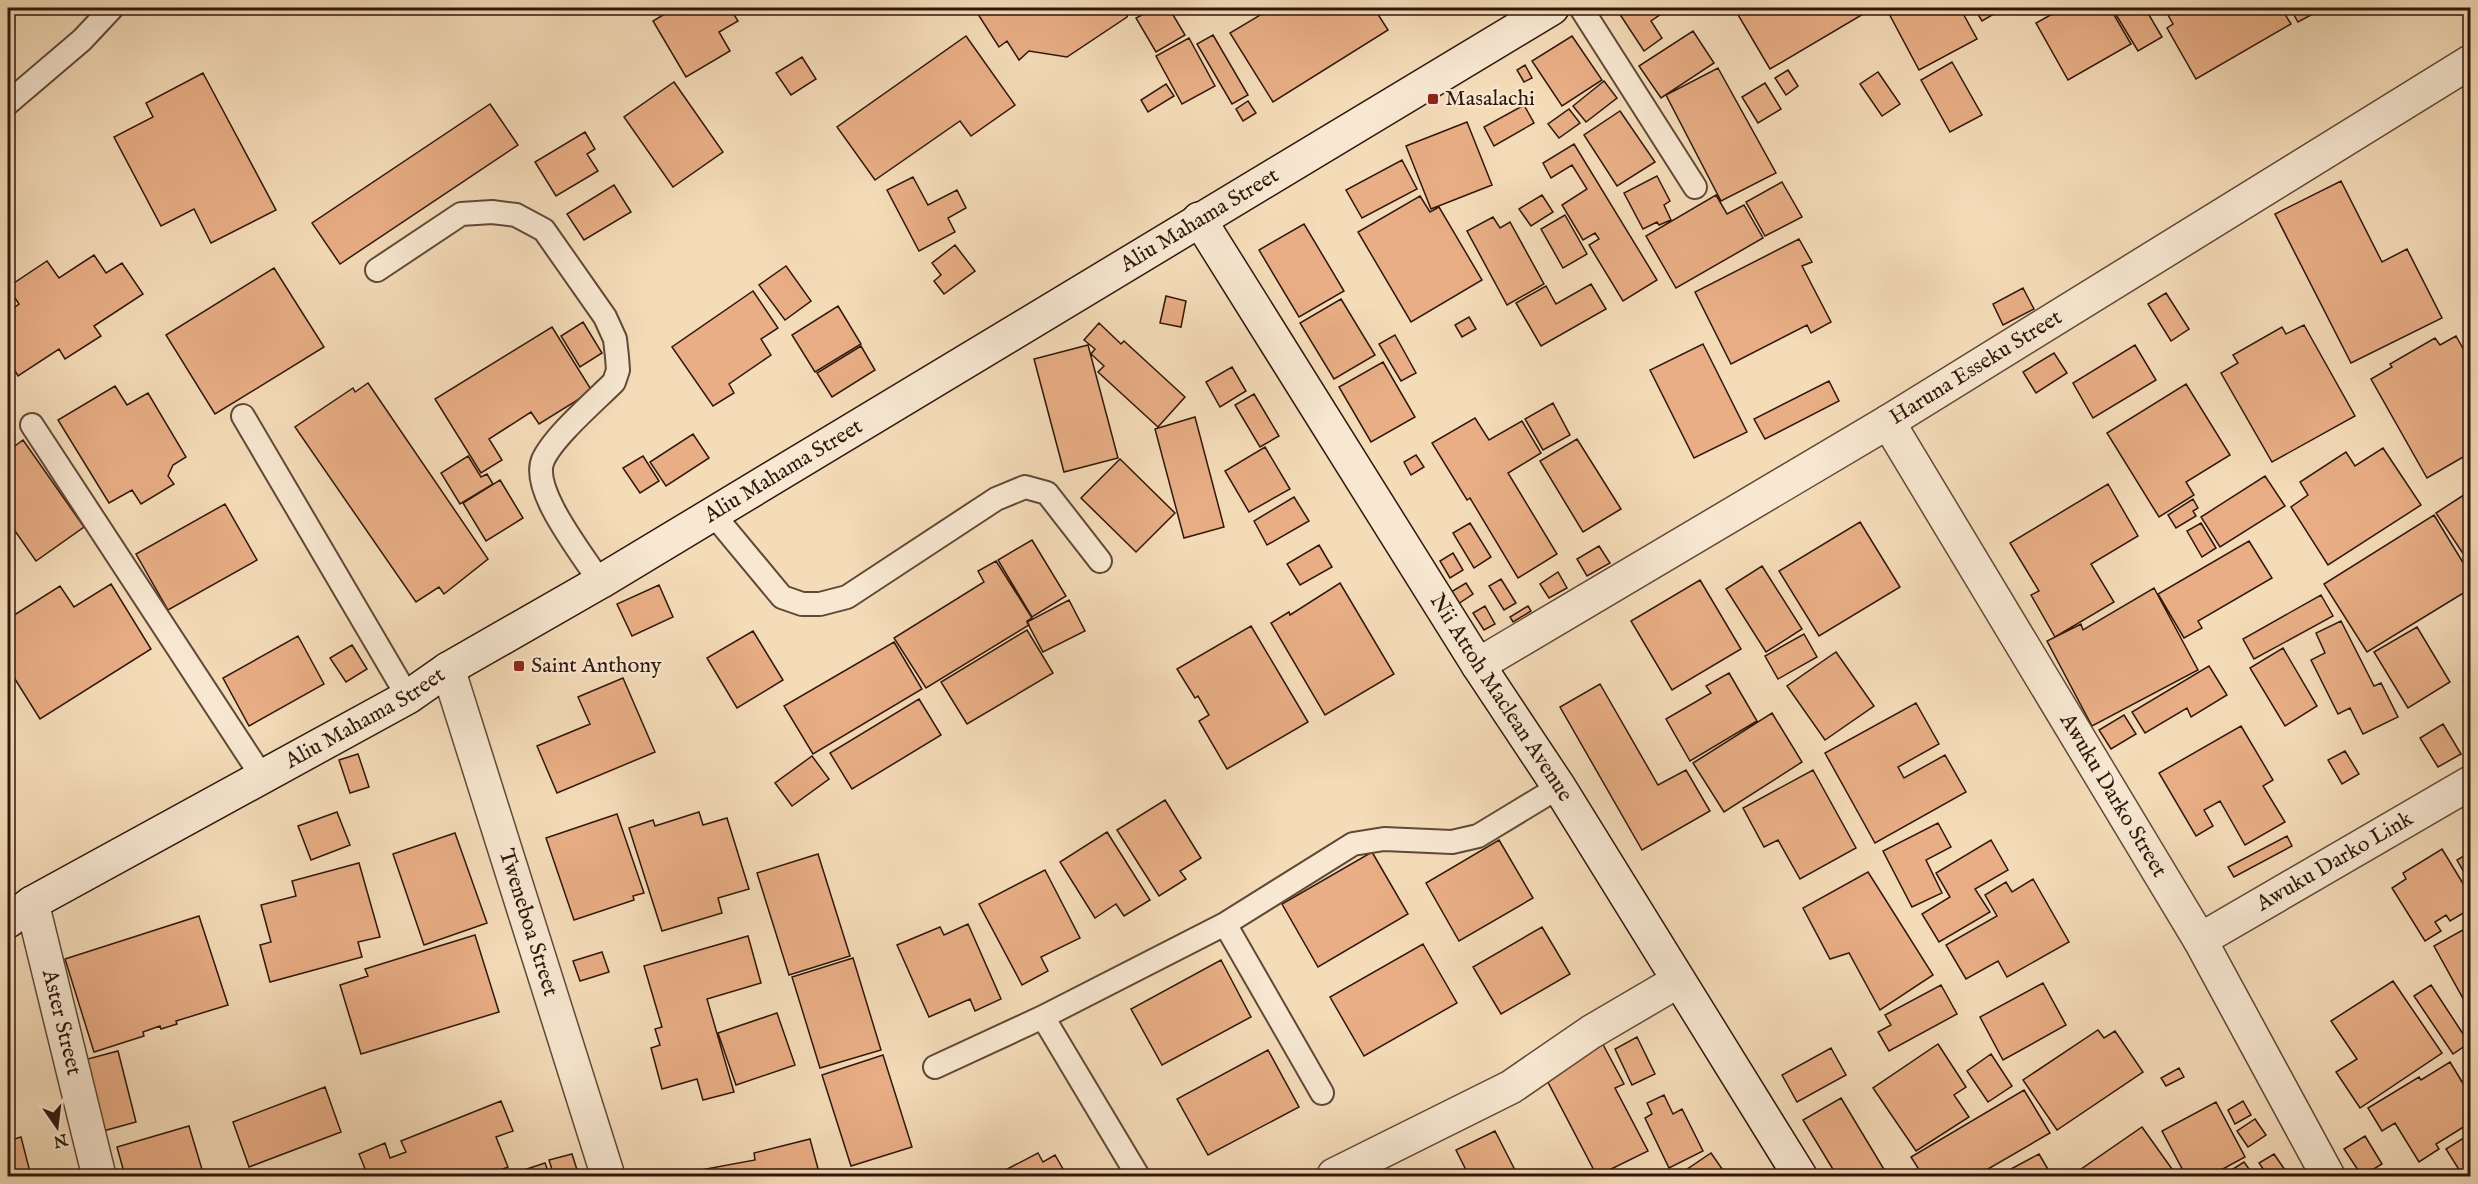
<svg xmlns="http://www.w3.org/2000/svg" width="2478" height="1184" viewBox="0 0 2478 1184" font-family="'IM FELL English',serif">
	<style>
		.building { fill: #e9ae86; stroke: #30170b; stroke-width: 1.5 }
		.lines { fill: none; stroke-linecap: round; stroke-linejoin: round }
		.lane-casing { stroke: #614836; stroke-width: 26 }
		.street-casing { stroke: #614836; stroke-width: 36 }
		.secondary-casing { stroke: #30170b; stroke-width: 36 }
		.lane { stroke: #f8e8d2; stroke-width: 22 }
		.street { stroke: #f8e8d2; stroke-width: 33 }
		.secondary { stroke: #f8e8d2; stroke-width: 33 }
		.poi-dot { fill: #8f2418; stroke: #f8e8d2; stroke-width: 2 }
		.labels { text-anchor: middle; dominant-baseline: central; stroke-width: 4.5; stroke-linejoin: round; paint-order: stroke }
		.poi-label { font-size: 22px; fill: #30170b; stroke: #f8e8d2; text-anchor: start }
		.street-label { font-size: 22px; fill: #30170b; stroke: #f8e8d2 }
	</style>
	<rect width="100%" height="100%" fill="#f5dcb9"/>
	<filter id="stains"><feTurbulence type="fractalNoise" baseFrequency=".00333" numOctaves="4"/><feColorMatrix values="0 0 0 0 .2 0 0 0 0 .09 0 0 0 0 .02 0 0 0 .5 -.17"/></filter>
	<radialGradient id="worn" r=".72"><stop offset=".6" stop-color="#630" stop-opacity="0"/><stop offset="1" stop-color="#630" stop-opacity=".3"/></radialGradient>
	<!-- building -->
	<path class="building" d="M665,8h65l8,13 -19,11 11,19 -44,26 -33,-56 15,-9z
		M974,8h156l-3,9 -60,40 -38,-6 -10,9 -12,-19 -8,6z
		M1155,8h14l16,27 -29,17 -20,-34z
		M1272,8h102l14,22 -115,72 -43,-69z
		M1628,8h42l-19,13 11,17 -18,13 -25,-38z
		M1734,8h128l3,5 -95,56z
		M1886,8h74l17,31 -58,31z
		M1974,8h30l-22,13z
		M2063,8h47l21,36 -63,36 -32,-57z
		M2112,8h33l17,29 -24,14z
		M2164,8h117l10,16 -95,55 -29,-51 6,-4z
		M2290,8h34l-26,14z
		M1693,31l21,32 -53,35 -22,-32z
		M1213,35l35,60 -16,9 -35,-60z
		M966,36l49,69 -44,31 -11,-15 -85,59 -38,-53z
		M1572,36l30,44 -40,26 -30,-45z
		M1189,38l26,48 -33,18 -26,-48z
		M802,57l14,22 -25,16 -15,-22z
		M1952,62l30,53 -32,17 -29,-52z
		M1525,65l7,13 -8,4 -7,-12z
		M1718,68l58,105 -55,28 -55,-106z
		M1788,70l10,16 -12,9 -11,-17z
		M1878,72l22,32 -18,12 -22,-32z
		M203,73l73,137 -65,33 -17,-34 -33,17 -47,-89 39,-20 -7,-14z
		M1604,81l13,17 -31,24 -13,-16z
		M674,82l49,70 -50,35 -49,-70z
		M1765,83l16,26 -23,14 -16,-26z
		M1166,84l8,12 -26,16 -7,-12z
		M1248,101l8,12 -13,8 -7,-12z
		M490,104l28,41 -178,119 -28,-41z
		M1524,105l10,18 -40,23 -10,-19z
		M1569,109l11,14 -21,15 -11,-14z
		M1620,111l35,51 -38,24 -33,-51z
		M1467,122l25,63 -61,24 -25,-63z
		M585,132l10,17 -8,5 11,17 -42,25 -21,-34z
		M1574,144l83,136 -34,21 -34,-56 10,-6 -4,-6 -12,7 -21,-35 25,-16 -15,-24 -21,13 -8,-15z
		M1402,160l15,29 -55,29 -16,-28z
		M1657,176l13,25 -6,4 7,15 -12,5 -2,-3 -14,7 -19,-36z
		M913,177l15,28 29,-15 9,18 -18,10 7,14 -36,19 -32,-61z
		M2341,181l41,81 25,-13 35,69 -91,45 -76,-149z
		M1782,182l20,35 -37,19 -19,-34z
		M614,185l17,27 -47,28 -17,-26z
		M1542,195l11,17 -22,14 -12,-17z
		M1716,195l11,19 17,-9 19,33 -87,50 -30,-52z
		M1420,196l10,16 9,-5 43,73 -71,42 -53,-90z
		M1565,215l22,39 -24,14 -22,-39z
		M1493,217l7,11 10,-6 34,62 -37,21 -40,-74z
		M1304,224l40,67 -45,26 -40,-67z
		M1799,239l13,23 -10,4 29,56 -20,11 -4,-8 -76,39 -36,-72z
		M955,245l20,26 -31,23 -10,-13 7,-6 -9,-12z
		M94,255l12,18 16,-10 21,31 -49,32 7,10 -36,23 -6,-10 -41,27 -10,-17v-47l11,-8 -11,-17 39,-26 12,17z
		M786,266l25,35 -26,19 -26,-35z
		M274,268l50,79 -109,67 -49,-79z
		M1591,284l15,25 -65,37 -25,-43 30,-17 10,18z
		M2023,288l11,21 -31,16 -10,-21z
		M753,291l25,37 -17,11 10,16 -42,29 5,9 -21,13 -41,-59z
		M2166,293l23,36 -18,12 -23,-37z
		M1166,296l20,5 -5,26 -21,-4z
		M1341,299l34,56 -41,24 -34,-56z
		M838,306l23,38 -46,28 -23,-37z
		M1469,317l7,12 -14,8 -7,-12z
		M583,322l19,31 -22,14 -19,-31z
		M1099,323l22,21 3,-3 61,56 -27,30 -60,-55 6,-6 -13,-12 4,-5 -11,-9z
		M2304,325l51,91 -83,46 -51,-89 17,-10 -5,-8 49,-28 4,7z
		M552,327l40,64 -53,33 -8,-12 -42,27 13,21 -21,13 -46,-74z
		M1395,335l21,38 -15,8 -22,-37z
		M2456,336l14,25v92l-43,25 -56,-99 21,-12 -2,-3 45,-26 5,7z
		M1703,344l44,88 -53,26 -44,-88z
		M1088,345l30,113 -54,14 -30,-113z
		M2135,345l21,35 -63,38 -20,-35z
		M861,346l14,24 -43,27 -15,-24z
		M2054,353l13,20 -31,20 -13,-21z
		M1383,362l32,55 -44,25 -32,-55z
		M1232,367l14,24 -26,16 -14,-25z
		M1829,381l10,20 -74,38 -11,-20z
		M368,383l120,176 -44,35 -5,-7 -23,15 -121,-175 58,-39 2,4z
		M2186,384l44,71 -44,27 8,13 -35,22 -52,-84z
		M115,386l12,19 21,-12 38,64 -13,8 -5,11 6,8 -33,20 -9,-14 -23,13 -51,-83z
		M1254,394l25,42 -19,11 -25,-42z
		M1553,403l17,32 -27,15 -18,-31z
		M1195,417l29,110 -40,11 -29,-109z
		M1475,418l14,22 33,-19 19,32 -33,20 49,81 -39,24 -48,-80 -3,2 -35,-57z
		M693,434l16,24 -43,28 -16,-24z
		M1577,439l44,70 -38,23 -43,-71z
		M23,440l61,87 -48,34 -28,-40v-70z
		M1265,447l25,42 -41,23 -24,-41z
		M2383,448l38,57 -93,60 -37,-58 17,-12 -8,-13 46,-30 9,14z
		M1416,455l8,12 -13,8 -7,-13z
		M468,456l13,21 6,-3 6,10 -33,20 -19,-31z
		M643,456l16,25 -19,12 -17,-25z
		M1120,459l55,54 -39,39 -55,-54z
		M2265,476l20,30 -65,41 -19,-30z
		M500,480l23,38 -37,23 -23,-38z
		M2108,484l30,52 -47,28 23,38 -59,35 -24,-42 8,-4 -29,-48z
		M2470,491v73l-34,-51z
		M1294,497l15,24 -42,24 -13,-24z
		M2193,499l5,9 -5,3 3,5 -20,12 -8,-13z
		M225,504l32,56 -89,50 -32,-56z
		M2434,515l36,59v15l-103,63 -43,-68z
		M1860,522l40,65 -81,49 -40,-65z
		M1470,523l21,34 -17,11 -21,-35z
		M2201,523l15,25 -14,9 -15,-26z
		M1032,540l34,56 -34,21 -34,-57z
		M2249,541l23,37 -74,43 4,7 -18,10 -26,-44z
		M1319,545l13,22 -32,18 -13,-21z
		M1599,546l11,17 -23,13 -10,-17z
		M1453,553l10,17 -13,8 -10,-17z
		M996,561l36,57 -5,3 2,4 -103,63 -32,-50 90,-56 -6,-11z
		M1762,566l40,63 -36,23 -40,-63z
		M1558,572l9,16 -18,10 -9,-14z
		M1501,579l15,24 -12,7 -15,-24z
		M1700,580l41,69 -69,41 -41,-69z
		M1340,583l54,91 -69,41 -54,-92 18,-11 1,3z
		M1466,583l7,11 -15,10 -7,-12z
		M111,584l40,65 -111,70 -32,-51v-49l52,-33 14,21z
		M659,585l14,32 -41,19 -15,-32z
		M2154,588l44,82 -106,56 -45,-85 34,-17 2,6z
		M2321,595l12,21 -79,43 -11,-20z
		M1069,600l16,31 -42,21 -16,-30z
		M1485,606l10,18 -11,6 -11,-17z
		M1528,606l3,5 -18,11 -3,-5z
		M2341,621l33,65 7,-3 17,34 -35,17 -13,-26 -12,6 -27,-54 14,-7 -9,-20z
		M1251,626l57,96 -81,47 -28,-48 10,-6 -11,-19 -3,2 -18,-29z
		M2417,627l33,55 -42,26 -34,-56z
		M1027,630l26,43 -86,51 -26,-42z
		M753,631l30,49 -46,28 -30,-50z
		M1804,634l13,23 -39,22 -13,-23z
		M298,636l26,48 -75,42 -26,-48z
		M894,642l28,47 -109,65 -29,-48z
		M352,645l15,24 -21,13 -16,-24z
		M2283,648l34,58 -32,20 -35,-58z
		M1836,652l38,54 -49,34 -38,-54z
		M2209,666l18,29 -36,22 -4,-9 -42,25 -13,-21z
		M1729,673l28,48 -67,40 -24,-42 45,-26 -5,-7z
		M2470,676v17l-7,-11z
		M623,678l32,74 -98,41 -20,-47 53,-22 -12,-27z
		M1600,684l58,101 28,-15 24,41 -68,39 -82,-143z
		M919,699l22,36 -89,54 -22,-36z
		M1916,703l23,41 -41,23 6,11 41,-23 21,37 -91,51 -50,-90z
		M1772,713l30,49 -78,50 -31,-49z
		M2124,715l12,19 -25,15 -12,-19z
		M2443,724l18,30 -23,13 -18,-29z
		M2241,726l32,54 -10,6 22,36 -40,23 -25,-44 -16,9 9,16 -17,10 -37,-63z
		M2345,751l14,23 -17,10 -14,-24z
		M358,754l11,33 -19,6 -11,-33z
		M812,756l17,23 -37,27 -17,-23z
		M1813,770l43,78 -56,31 -22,-39 -14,7 -21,-39z
		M1165,800l36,58 -21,13 6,8 -27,17 -42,-66z
		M337,812l13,33 -39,15 -13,-34z
		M699,812l4,13 24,-7 22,71 -31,9 4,15 -60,18 -33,-103 24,-8 2,6z
		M617,814l27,79 -11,3 1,4 -60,20 -28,-82z
		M1938,823l13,24 -25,13 16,33 -30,14 -29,-56z
		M1107,832l43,68 -26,16 -8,-12 -21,14 -35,-56z
		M455,833l32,90 -63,22 -31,-91z
		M2287,836l5,10 -58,31 -6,-10z
		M1499,840l34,58 -74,43 -33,-58z
		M1991,840l17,30 -33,19 15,23 -51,30 -17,-28 28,-17 -14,-24z
		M2442,849l28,46v14l-20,12 -4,-6 -11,7 6,9 -16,10 -33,-53 14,-9 -3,-6z
		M1372,852l36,62 -90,53 -36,-63z
		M2470,852v31l-13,-23z
		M818,854l32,102 -61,19 -32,-102z
		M359,863l21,74 -22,5 4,15 -92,25 -10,-37 11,-3 -10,-37 35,-9 -4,-15z
		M1045,870l35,68 -39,19 7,14 -26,14 -43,-81z
		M1868,872l65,103 -53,35 -31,-57 -19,6 -27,-51z
		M2033,879l36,63 -62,35 -9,-16 -32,18 -20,-34 51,-29 -12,-21 21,-13 6,10z
		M199,916l29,89 -52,16 1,3 -16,5 -1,-3 -17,6 1,4 -50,16 -29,-93z
		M968,924l33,75 -26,12 -5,-12 -41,18 -32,-72 43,-18 4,8z
		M2470,926v85l-36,-65z
		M1542,927l28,47 -69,40 -28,-47z
		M475,935l24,77 -138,42 -21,-69 28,-9 -3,-7z
		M748,936l13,47 -54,16 27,93 -31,8 -6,-21 -35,10 -11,-41 9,-3 -5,-16 7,-2 -18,-61z
		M1423,944l34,59 -93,53 -34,-59z
		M602,952l7,20 -29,9 -7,-20z
		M853,958l28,92 -61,18 -28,-91z
		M1221,960l30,57 -89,48 -31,-56z
		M2393,981l49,72 -82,55 -24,-36 21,-13 -26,-38z
		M2043,983l23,42 -63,35 -23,-43z
		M1941,985l16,29 -68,37 -11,-19 13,-7 -6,-10z
		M2431,985l38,58 -16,11 -39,-58z
		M777,1013l18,52 -59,20 -18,-52z
		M2098,1030l6,8 11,-7 28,41 -86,58 -34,-50z
		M1599,1037l25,47 -9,4 33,63 -51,25 -57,-109z
		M1637,1037l18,37 -23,11 -17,-36z
		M1938,1044l28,43 -12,8 15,22 -53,34 -43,-63z
		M1831,1048l15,27 -49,27 -15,-27z
		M1268,1050l31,57 -91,48 -31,-56z
		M118,1051l18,71 -33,9 -19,-71z
		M1991,1054l21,32 -24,16 -21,-31z
		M883,1055l29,92 -61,19 -29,-91z
		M2450,1062l20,33v28l-34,21 3,5 -20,13 -24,-39 -13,8 -14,-23 51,-31 2,3z
		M2179,1068l5,9 -18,9 -5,-8z
		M325,1087l16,45 -92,35 -16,-45z
		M2024,1090l26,43 -74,43h-53l-12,-19z
		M1664,1095l9,19 9,-5 21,42 -34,17 -24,-50 7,-4 -5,-11z
		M1841,1098l47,78h-51l-34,-56z
		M501,1101l12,30 -17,6 12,30 -23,9h-117l-9,-22 26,-11 5,15 16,-6 -5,-11z
		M2243,1101l8,14 -16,9 -7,-14z
		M2216,1102l29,55 -35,19h-24l-24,-45z
		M2255,1119l11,16 -18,12 -11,-16z
		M189,1126l15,50h-79l-8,-29z
		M2142,1127l35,49h-106z
		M1495,1131l23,45h-49l-13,-26z
		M2470,1134v42h-7l-17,-27z
		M2365,1136l17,28 -20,12 -18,-27z
		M21,1137l10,39h-23v-35z
		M810,1139l10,37h-123l-2,-5 60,-11 -1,-7z
		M1038,1153l5,9 12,-7 12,21h-73z
		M1711,1153l16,23h-50z
		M572,1154l7,22h-25l-5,-16z
		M2039,1154l13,22h-54z
		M2274,1154l11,16 -10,6h-7l-9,-13z
		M2244,1162l10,14h-32z
		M545,1163l5,13h-44z"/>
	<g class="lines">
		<!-- lane casing -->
		<g class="lane-casing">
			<path id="lane" d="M1581,8l114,179
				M8,103l74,-63 30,-32
				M377,270l84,-56 31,-2 24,3 28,15 61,87 10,22 2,18 1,13 -4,12c-19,19 -61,55 -71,78 -13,30 41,96 57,122
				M243,416l165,281
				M32,425l231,353
				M713,514l69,83 20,7h18l27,-7 149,-98 29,-12 22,6 53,68
				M1225,924l97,169
				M935,1067l108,-50
				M1138,1176l-95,-159 182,-93 128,-80 31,-5 68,3 26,-6 81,-49"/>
		</g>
		<!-- street casing -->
		<g class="street-casing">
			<g id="street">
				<path id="s1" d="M1888,422l312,518 128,236"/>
				<path id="s2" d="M1478,665l410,-243 582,-360"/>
				<path id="s3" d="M448,669l160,507"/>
				<path id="s4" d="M32,903l67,273"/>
				<path id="s5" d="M2200,940l270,-157"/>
				<path d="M1334,1175l177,-88 80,-55 87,-51"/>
			</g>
		</g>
		<!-- secondary casing -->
		<g class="secondary-casing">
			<g id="secondary">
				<path id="s6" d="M1199,219l279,446 81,122 241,389"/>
				<path id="s7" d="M8,921l24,-18 376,-206 40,-28 152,-87 952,-574"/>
			</g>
		</g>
		<!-- lane -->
		<use href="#lane" class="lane"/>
		<!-- street -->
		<use href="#street" class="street"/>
		<!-- secondary -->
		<use href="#secondary" class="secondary"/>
	</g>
	<!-- markers -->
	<g class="poi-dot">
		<rect x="1427" y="93" width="12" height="12" rx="3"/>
		<rect x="513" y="660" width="12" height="12" rx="3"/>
	</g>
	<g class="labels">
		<!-- poi labels -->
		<g class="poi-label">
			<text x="1445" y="99">Masalachi</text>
			<text x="531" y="666">Saint Anthony</text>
		</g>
		<!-- street labels -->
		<g class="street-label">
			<text stroke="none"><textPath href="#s7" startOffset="1383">Aliu Mahama Street</textPath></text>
			<text stroke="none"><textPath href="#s2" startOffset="580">Haruna Esseku Street</textPath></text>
			<text stroke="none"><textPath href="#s7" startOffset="897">Aliu Mahama Street</textPath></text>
			<text stroke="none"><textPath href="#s6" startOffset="566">Nii Attoh Maclean Avenue</textPath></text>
			<text stroke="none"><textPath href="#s7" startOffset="411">Aliu Mahama Street</textPath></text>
			<text stroke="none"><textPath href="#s1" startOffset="436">Awuku Darko Street</textPath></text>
			<text stroke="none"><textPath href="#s5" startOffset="156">Awuku Darko Link</textPath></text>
			<text stroke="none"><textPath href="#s3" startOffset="266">Tweneboa Street</textPath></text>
			<text stroke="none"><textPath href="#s4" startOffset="123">Aster Street</textPath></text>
		</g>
	</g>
	<!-- margin -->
	<rect width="2478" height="1184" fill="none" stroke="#f5dcb9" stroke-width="30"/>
	<rect x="9" y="9" width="2460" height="1166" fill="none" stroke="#30170b" stroke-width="3"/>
	<rect x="15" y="15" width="2448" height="1154" fill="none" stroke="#30170b" stroke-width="1.5"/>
	<!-- north arrow -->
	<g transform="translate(57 1127) rotate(166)" stroke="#f8e8d2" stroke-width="4.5" paint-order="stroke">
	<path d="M0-4.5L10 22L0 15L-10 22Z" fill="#30170b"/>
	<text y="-9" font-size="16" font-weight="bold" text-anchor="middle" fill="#30170b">N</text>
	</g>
	<rect width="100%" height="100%" filter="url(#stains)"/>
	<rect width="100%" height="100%" fill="url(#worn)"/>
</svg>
